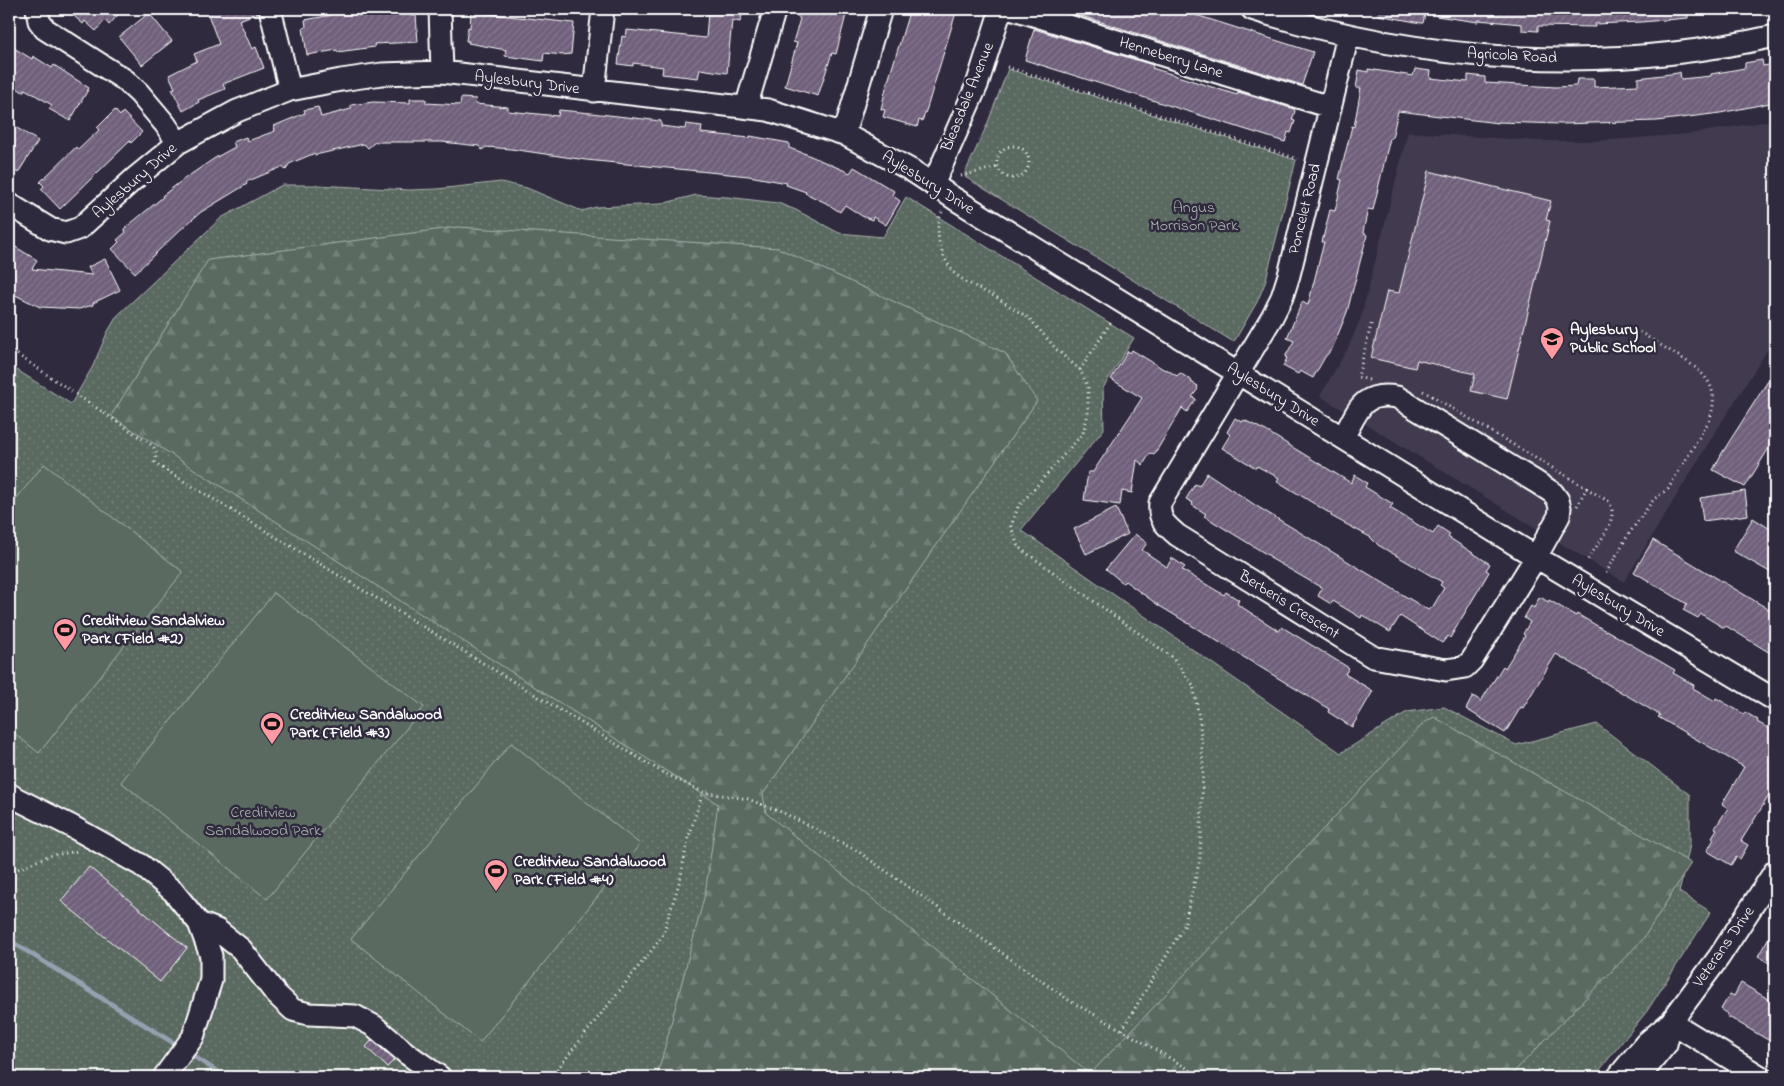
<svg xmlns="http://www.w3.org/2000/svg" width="1784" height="1086" viewBox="0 0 1784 1086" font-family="'Indie Flower',sans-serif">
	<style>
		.built { fill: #423a50 }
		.grass { fill: url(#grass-dots); stroke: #acb4b0 }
		.forest { fill: url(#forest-firs); stroke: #acb4b0 }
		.pitch { fill: #5a6a61; stroke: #acb4b0 }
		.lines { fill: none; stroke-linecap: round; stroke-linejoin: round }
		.stream { stroke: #97a0b0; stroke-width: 5 }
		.building { fill: url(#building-hatch); stroke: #fff }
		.minor-casing { stroke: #fff; stroke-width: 25 }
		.path { stroke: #fff; stroke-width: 3; stroke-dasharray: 1 4; stroke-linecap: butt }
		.minor { stroke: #2f2a3d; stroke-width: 21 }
		.labels { text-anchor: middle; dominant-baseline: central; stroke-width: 5; stroke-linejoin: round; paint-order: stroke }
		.street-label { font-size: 16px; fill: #fff; stroke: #2f2a3d }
		.park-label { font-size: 16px; fill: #acb4b0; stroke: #2f2a3d }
		.poi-label { font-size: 16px; font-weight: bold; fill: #fff; stroke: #2f2a3d; text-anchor: start }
	</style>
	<defs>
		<pattern id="grass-dots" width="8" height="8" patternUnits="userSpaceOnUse" patternTransform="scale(1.25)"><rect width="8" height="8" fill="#5a6a61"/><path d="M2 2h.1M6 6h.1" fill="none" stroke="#738079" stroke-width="1.8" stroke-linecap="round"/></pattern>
		<pattern id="forest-firs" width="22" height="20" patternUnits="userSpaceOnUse" patternTransform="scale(1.25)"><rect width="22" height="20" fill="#5a6a61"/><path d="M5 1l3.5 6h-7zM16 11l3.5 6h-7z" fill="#738079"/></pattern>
		<pattern id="building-hatch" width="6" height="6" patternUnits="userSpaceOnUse" patternTransform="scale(1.25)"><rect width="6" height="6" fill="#70607b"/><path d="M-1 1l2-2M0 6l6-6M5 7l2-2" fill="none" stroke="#85788f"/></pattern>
	</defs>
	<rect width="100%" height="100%" fill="#2f2a3d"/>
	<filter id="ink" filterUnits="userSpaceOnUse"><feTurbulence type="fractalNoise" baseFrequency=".02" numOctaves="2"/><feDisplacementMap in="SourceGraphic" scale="10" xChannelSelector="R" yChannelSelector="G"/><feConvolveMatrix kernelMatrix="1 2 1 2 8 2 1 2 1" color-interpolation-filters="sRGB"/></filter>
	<g filter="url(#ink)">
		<!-- built -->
		<path class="built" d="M1775,120v218l-62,98 -89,146 -304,-186 28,-48 13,-31 47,-185 131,9h58l92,-7z"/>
		<!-- grass -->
		<path class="grass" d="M1008,69l288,91 -31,123 -8,19 -22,38 -3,1 -267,-164v-4l22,-48z
			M501,182l26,6 55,23 14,-4 65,-3 35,-9 31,2 51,6 18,7 43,23 44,4 23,-40 228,141 -31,50 1,41 -83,101 320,223 66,-41 37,-5 72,38 81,-21 93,71v50l-11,47 32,20 -64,99 -53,66h-1585v-712l62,39 22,-38 14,-33 10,-17 104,-98 61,-33h36l91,5 28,-1z"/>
		<!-- forest -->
		<path class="forest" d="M458,227l320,21 227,105 32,48 -274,393 3,19 324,261 334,-351 10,-6 257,146 -48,76 -134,138h-852l48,-183 13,-90 -607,-388 97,-156z"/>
		<!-- pitch -->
		<path class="pitch" d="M44,464l139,108 -144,181 -30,-24v-221z
			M274,593l150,114 -157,192 -146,-117z
			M511,743l129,101 -160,198 -129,-103z"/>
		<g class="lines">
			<!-- stream -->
			<path class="stream" d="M9,940l166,104
				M193,1056l33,21"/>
		</g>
		<!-- building -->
		<path class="building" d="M66,9h57l-14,16 -4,-5 -9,11 -11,-10 -2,3z
			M206,9h52v4l-19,7 13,29 4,-2 8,21 -41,16 2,5 -27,11 1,2 -16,9 -11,-22 3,-1 -6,-13 28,-14 -3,-7 25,-10z
			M351,9h60l1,7 4,-1 2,27 -44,2 1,3 -38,5v-2l-30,5 -4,-27 3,-1 -1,-7 26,-5v-3z
			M707,9h37l-4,13 -8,-2 -5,53 -27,-4 -2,9 -36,-4 1,-7 -30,-4v3l-15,-2 4,-28 4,1 1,-7 79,8 2,-25 -2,-1z
			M804,9h41l-1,5 2,1 -10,39 -4,-1 -14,43 -33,-10 12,-43 -4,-1 7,-23 -4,-5 7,-1z
			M910,9h47l-30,99 -5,13 -3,-1 -2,7 -34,-10 2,-7 -4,-1 5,-21z
			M1070,9h107l136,43 -11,33 -233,-73z
			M1379,9h47l-3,14h-2l-43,-8z
			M1437,9h251v9l-47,4 -46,2v3l-57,-1v5l-16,-1v-6l-44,-4v2l-42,-6z
			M471,12l103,11 -3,31 -9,1 -18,-2 -1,8 -38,-5 1,-6 -38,-7 1,-2h-3l2,-14 2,1z
			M149,13l23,28 -30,24 -23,-28z
			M1034,29l119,36 -1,3 85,27 1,-3 56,17 1,2 -3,9 3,1 -4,12 -3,-1 -3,10 -260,-82z
			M9,45l23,14 1,-3 19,12 2,-3 35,23 -19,33 -21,-12 3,-4 -27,-16 -2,3 -14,-9z
			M1762,60l1,6 12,-2v38l-55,11 -63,8 -96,3 -63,-2v1l-100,-12 -6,27h-2l-17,72 -5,-1 -5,23 4,3 -20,77 -15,37 -7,8 -12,21 -13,-7 -2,3 -15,-8 4,-8 -2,-1 9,-16 -7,-3 15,-36 6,3 16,-63h-2l8,-32 5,1 7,-31 -3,-1 13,-53 2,1 7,-39h-5l3,-18 9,2v-3l45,7 2,-7 16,2 -1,7 38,4v-7l17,2v6l71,4 20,-1 1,-7h17v8l44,-2v-7l40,-5 2,-1 1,7 30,-3v-2l34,-6v-5z
			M461,98l15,1 -1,5 33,3v4l50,5 1,-6 32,3 70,8v5l24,3 1,-5 16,2 -1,7 49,5v-2l39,7v5l17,6 44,19 4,-6 40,24 -2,4 8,6 -14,24 -13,-8 -1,3 -10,-4 -17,-11 -5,7 -14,-9 -21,-10 1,-1 -20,-7 1,-2 -38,-7 -163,-16 -75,-11 -25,-2 -4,3 -3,-4 -37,-4h-67l-7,6 -4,-4 -49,11v-2l-26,11 -3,6 -4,-3 -36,15 1,2 -46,28 -21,18 -45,43 -23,-24 7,-7 -2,-2 9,-8 -2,-3 39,-32 -1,-1 22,-17 31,-21 20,-11 -2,-5 13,-5 2,4 27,-10 -1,-5 31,-13 -1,-3 14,-3 3,10 30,-8v-4l22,-3 37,1v-4h16v4l34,2z
			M115,110l5,6 3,-4 19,20 -11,11 -1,-2 -70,68 -19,-20 3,-3 -4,-4 36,-35 2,3 21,-20 -2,-2z
			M9,123l29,18 -20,32 -9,-6z
			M1429,171l122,30 -5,19 4,1 -43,178 -36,-8 4,-17 -58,-14 -2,8 -44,-10 16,-67 12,2z
			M9,243l28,17 -5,9 60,6 -4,-8 17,-8 15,31 -27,13v2l-14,4 -39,-2 -31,-15z
			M1132,350l33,20 1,-1 11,7 3,-3 12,8 -1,1 7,4 -1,2 1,1 -6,8 4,2 -9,13 -5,-4 -28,47 -4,-2 -7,12 -6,-5 -5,33 -10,-2 -2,14 -36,-5 4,-28h5l49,-74 -31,-19 17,-28 2,2z
			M1775,370v68l-30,49 -32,-17 9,-17z
			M1235,418l7,4 2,-2 22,11 85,52 4,-8 12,8 -2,4 28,17 -3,4 43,26 5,-8 12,8 -2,3 42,27 -4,6 3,2 -39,66 -2,-2 -6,7 -42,-27 -10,16 -28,-17 -1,3 -28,-17 -2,3 -13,-8 4,-8 -52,-30 1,-1 -67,-41 2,-2 -14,-9 1,-2 -7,-4 9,-15 4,2 8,-13 51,34 170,103 2,-3 2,1 12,-20 -4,-3 2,-3 -64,-37 -8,-8 -39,-21v-2l-54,-33 2,-3 -22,-12 -1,2 -34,-20 8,-13 -3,-3z
			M1745,491l3,24 -45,6 -3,-23z
			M1116,508l12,26 -42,20 -12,-25z
			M1753,518l22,14v43l-42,-24z
			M1135,534l12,9 -5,7 25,17 5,-9 13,9 -3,3 42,25 2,-3 13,8 -2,4 42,27 3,-4 67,41 -4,6 28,17 -21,36 -24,-15 1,-3 -171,-104 -33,-24 -2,2 -17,-14z
			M1653,540l122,73v43l-49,-30 -2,2 -23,-14 -3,4 -15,-8 4,-6 -53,-32z
			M1539,598h3l6,4 1,-2 27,16 1,-2 29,17v-1l69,40 -2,3 21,12 -1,3 22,13 1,-3 28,16 1,-2 13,8 -1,2 18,10v54l-34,55 7,4 -8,14 -4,-2 -5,8 -24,-14 7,-12 -2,-2 5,-8 -2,-1 13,-20 -6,-4 22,-37 -86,-50 2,-2 -104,-61 -33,54 -2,-1 -16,26 -39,-24 7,-13 8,5 22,-35 2,2 20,-32 -2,-2 7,-12 -6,-4 7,-12 3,2z
			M89,867l98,81 -27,34 -99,-81z
			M1775,927v40l-17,-11z
			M1741,983l34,20v41l-48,-28 1,-2 -7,-5 9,-15 4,2z
			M372,1040l22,20 -7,7 -21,-20z"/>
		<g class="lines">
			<!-- minor casing -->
			<g class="minor-casing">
				<path id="minor" d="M37,9l2,12 6,8 80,51 14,13 26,31 13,19
					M270,9l20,81
					M440,9l2,63
					M1014,9l316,98
					M1252,9c169,54 350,66 523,27
					M594,91l9,-82
					M746,107l29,-98
					M844,134l37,-125
					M933,185l44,-100 24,-76
					M9,204l41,25 16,4 14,-5 54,-49 44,-36 59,-32 53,-21 51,-10 41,-6 60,-2 326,38 76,24 67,36 44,29 581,358 239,143
					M1343,438c15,-27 18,-47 54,-41l139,85 17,11 5,7 2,8 -1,8 -23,41 -64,103 -7,7 -19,3 -73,-13 -196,-122c-11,-10 -19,-15 -17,-32l112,-186 10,-20 7,-22 59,-239
					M9,794l8,5 54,27 70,39 32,26 26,32 12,33v24l-18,57 -29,40
					M199,923l18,7 24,19 35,45 17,16 16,4 46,2 19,10 32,27 34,24
					M1671,1022l90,55
					M1618,1077l28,-34 25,-21 48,-65 56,-86
					M1639,1077l27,-33 5,-21"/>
			</g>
			<!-- path -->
			<path class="path" d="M1007,67l291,92
				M997 162a16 16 0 1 1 32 0a16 16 0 1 1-32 0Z
				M961,176l37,-9
				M942,212l-3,7 -1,10 1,14 6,16 8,13 13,10 30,15 34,22 27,31 23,20 8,17v26l-5,20 -65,74 -7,19 7,21 154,110 21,28 7,38 3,43 -3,93 -16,67 -62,104 80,47
				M9,349l144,97 3,6 -1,10 4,4 503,306 41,20 45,7 38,15 73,38 211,149 52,29
				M1080,370l31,-48
				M1369,380l-11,-3 14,-56
				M1423,391l185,110c14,17 -12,44 -21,60
				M1577,506l10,-19
				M1606,573l22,-38 26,-36 14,-10 41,-68c13,-35 -5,-49 -32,-66 -13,-8 -25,-15 -37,-23
				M9,857l6,-40
				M9,873l39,-17 31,-5
				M551,1077l111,-140 18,-57 8,-41 15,-47"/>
			<!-- minor -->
			<use href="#minor" class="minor"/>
		</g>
	</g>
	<!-- icons -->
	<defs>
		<g id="school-pin" transform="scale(1.25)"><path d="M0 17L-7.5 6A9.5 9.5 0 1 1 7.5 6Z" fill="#ff9aa2" stroke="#2f2a3d"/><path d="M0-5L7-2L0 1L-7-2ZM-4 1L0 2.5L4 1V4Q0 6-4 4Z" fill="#111"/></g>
		<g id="stadium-pin" transform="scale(1.25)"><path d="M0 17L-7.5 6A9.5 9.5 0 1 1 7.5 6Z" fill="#ff9aa2" stroke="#2f2a3d"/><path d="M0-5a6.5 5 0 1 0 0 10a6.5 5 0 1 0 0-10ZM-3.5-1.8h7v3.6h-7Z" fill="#111"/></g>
	</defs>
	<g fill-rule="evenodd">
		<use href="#school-pin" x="1552" y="339"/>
		<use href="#stadium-pin" x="65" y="630"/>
		<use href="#stadium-pin" x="272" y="724"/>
		<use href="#stadium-pin" x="496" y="871"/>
	</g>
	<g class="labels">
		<!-- street labels -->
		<g class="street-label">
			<text transform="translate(1512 56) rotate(3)">Agricola Road</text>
			<text transform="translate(1171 58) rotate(17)">Henneberry Lane</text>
			<text transform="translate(527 83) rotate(7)">Aylesbury Drive</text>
			<text transform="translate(968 97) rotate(-68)">Bleasdale Avenue</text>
			<text transform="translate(135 181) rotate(-41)">Aylesbury Drive</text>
			<text transform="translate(928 183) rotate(32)">Aylesbury Drive</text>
			<text transform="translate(1305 209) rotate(-76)">Poncelet Road</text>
			<text transform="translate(1273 395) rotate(32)">Aylesbury Drive</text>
			<text transform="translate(1289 605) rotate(32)">Berberis Crescent</text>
			<text transform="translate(1618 606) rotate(31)">Aylesbury Drive</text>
			<text transform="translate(1724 947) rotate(-55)">Veterans Drive</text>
		</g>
		<!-- park labels -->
		<g class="park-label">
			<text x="1194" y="208">Angus<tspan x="1194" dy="18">Morrison Park</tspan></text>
			<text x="263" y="813">Creditview<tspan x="263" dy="18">Sandalwood Park</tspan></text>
		</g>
		<!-- poi labels -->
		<g class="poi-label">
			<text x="1570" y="330">Aylesbury<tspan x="1570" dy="18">Public School</tspan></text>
			<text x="82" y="621">Creditview Sandalview<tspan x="82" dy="18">Park (Field #2)</tspan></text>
			<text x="290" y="715">Creditview Sandalwood<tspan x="290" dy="18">Park (Field #3)</tspan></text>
			<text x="514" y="862">Creditview Sandalwood<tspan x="514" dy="18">Park (Field #4)</tspan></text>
		</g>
	</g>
	<!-- margin -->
	<rect width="1784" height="1086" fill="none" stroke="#2f2a3d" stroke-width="30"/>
	<rect x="15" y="15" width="1754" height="1056" fill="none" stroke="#fff" stroke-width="2" filter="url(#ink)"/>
</svg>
